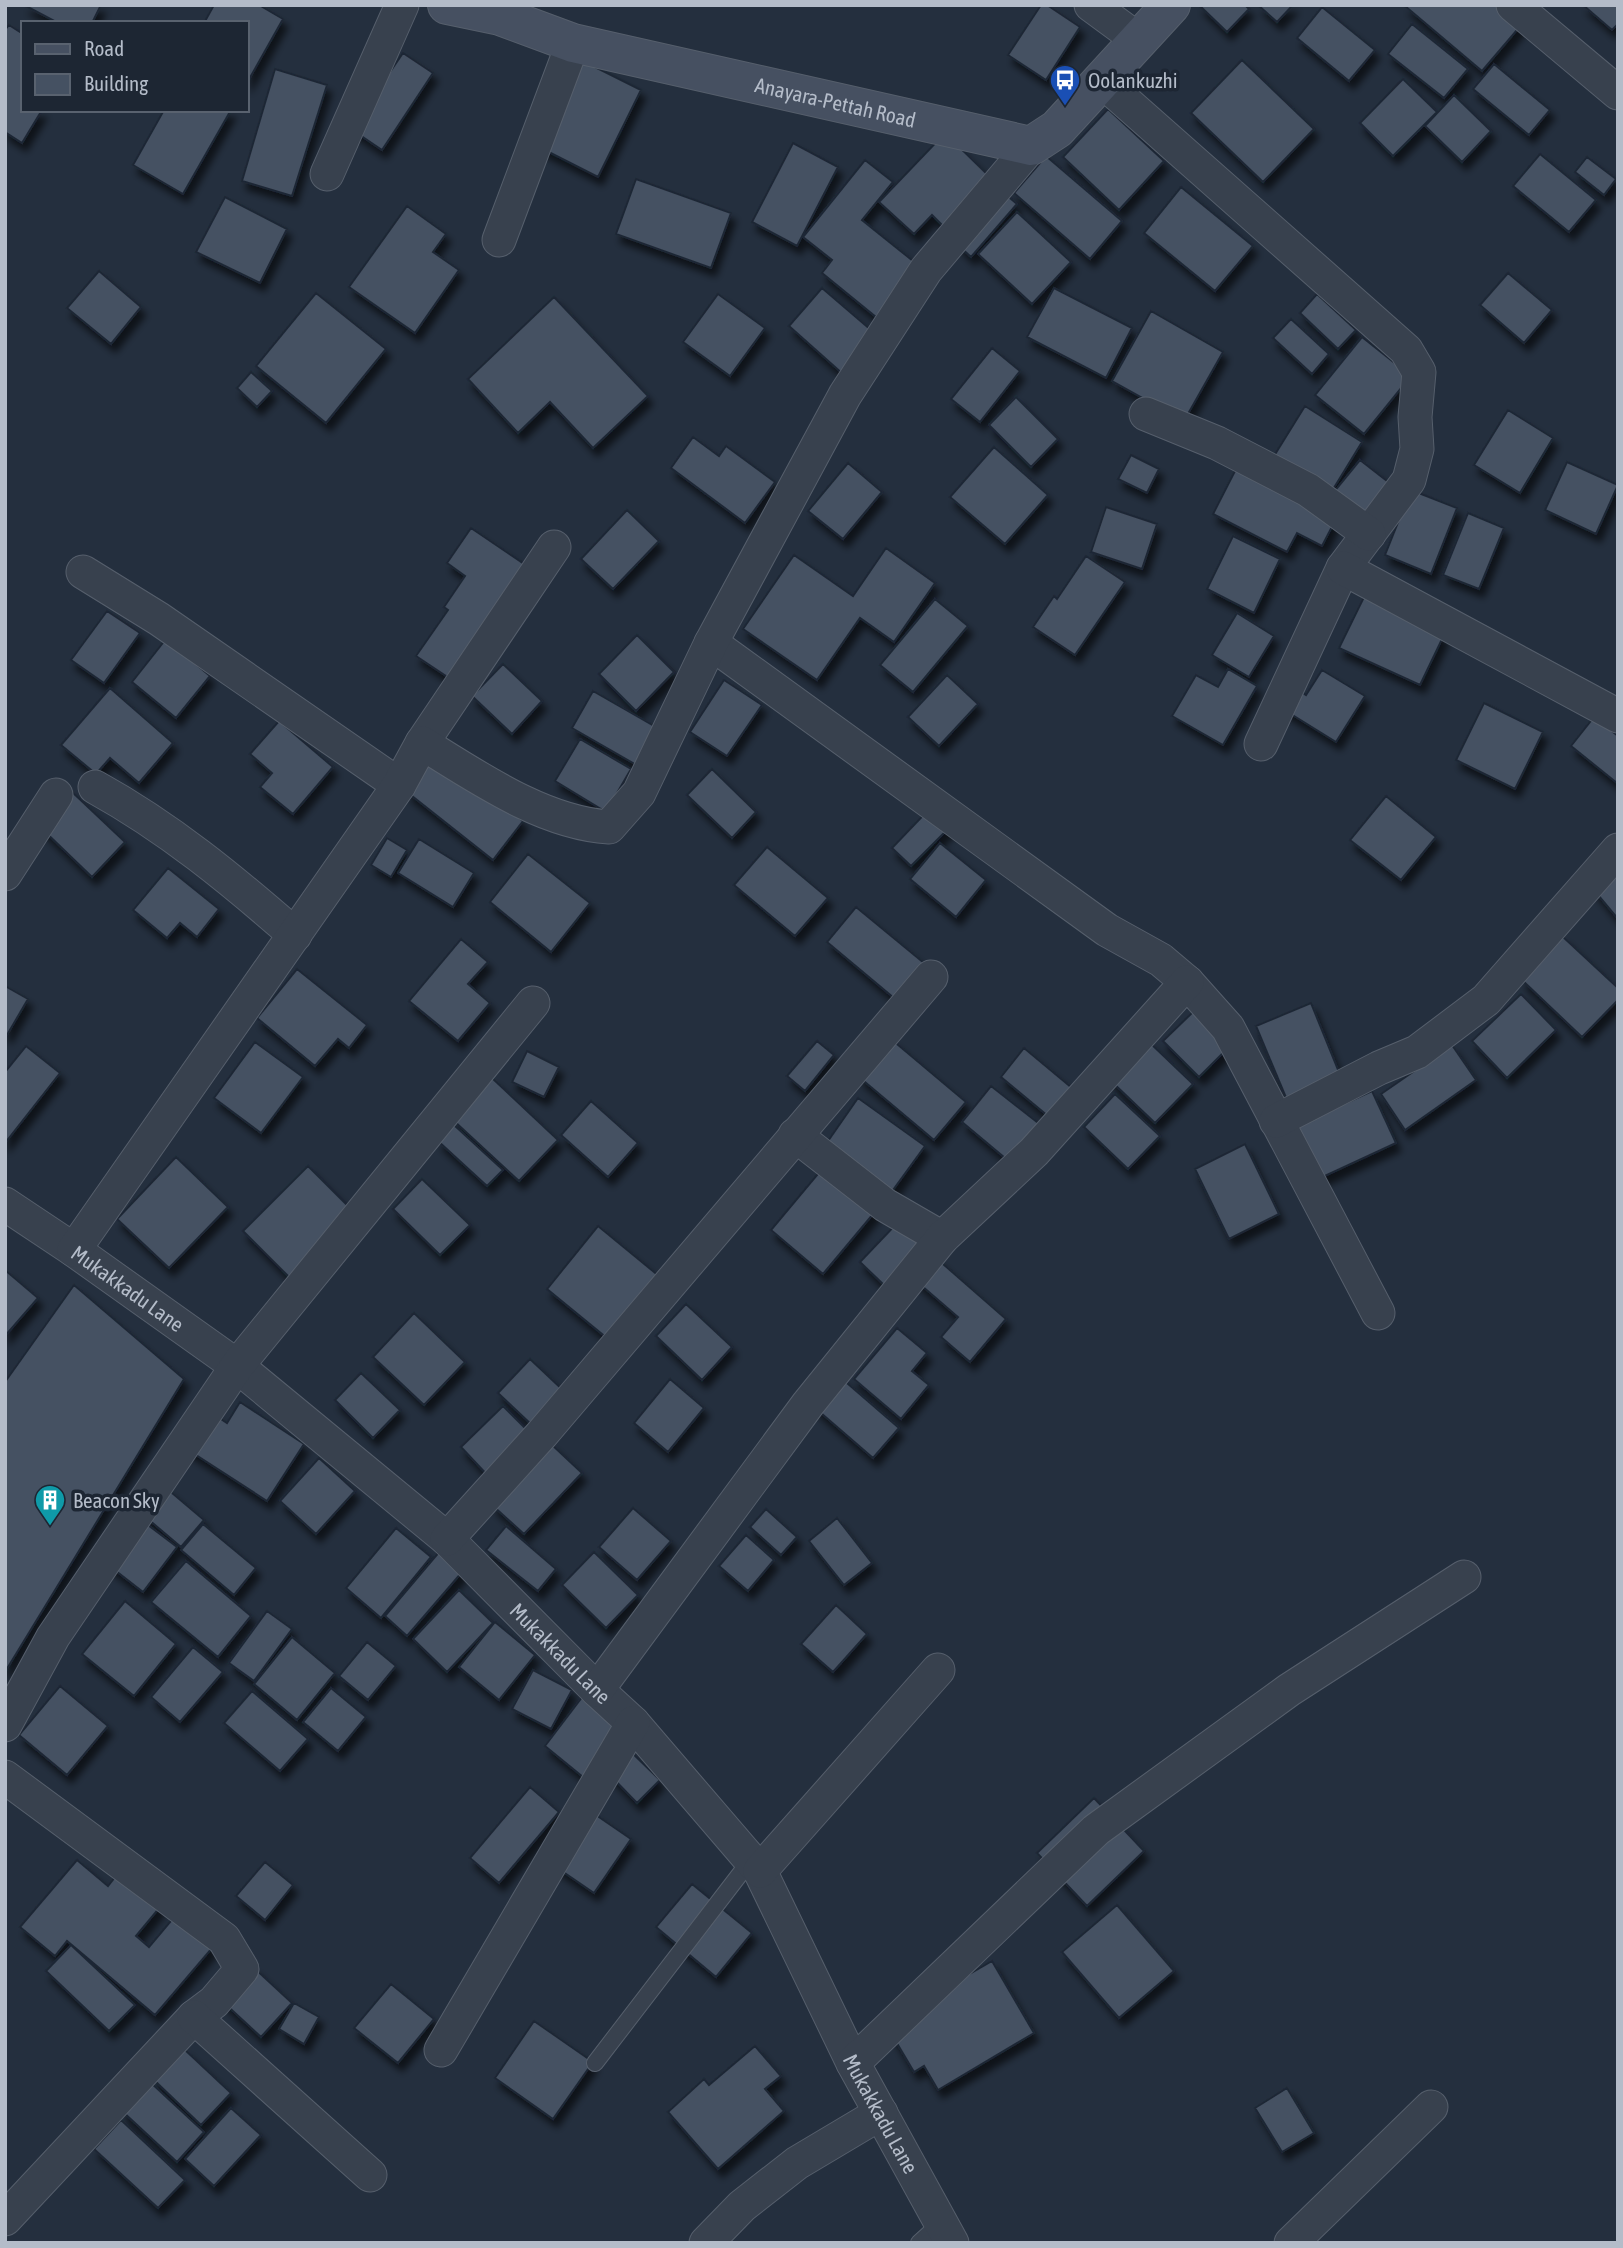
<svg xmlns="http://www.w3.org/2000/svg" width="1623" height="2248" viewBox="0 0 1623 2248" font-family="'Asap Condensed',sans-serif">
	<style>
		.building { fill: #455162; stroke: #1f2835; stroke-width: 2; filter: url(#shadow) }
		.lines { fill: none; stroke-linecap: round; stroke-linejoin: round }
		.service-casing { stroke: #565f6c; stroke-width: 18 }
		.minor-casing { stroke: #565f6c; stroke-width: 35 }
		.secondary-casing { stroke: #565f6c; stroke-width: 40 }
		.service { stroke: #38414e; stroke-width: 16 }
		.minor { stroke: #38414e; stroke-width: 33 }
		.secondary { stroke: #465061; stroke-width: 38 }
		.labels { text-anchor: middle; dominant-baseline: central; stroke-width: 7; stroke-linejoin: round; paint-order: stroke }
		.poi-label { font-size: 21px; fill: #b4bcc9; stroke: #1d2633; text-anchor: start }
		.street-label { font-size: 21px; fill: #b4bcc9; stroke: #1d2633 }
	</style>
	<defs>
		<filter id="shadow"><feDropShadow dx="4.5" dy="8" stdDeviation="3.5" flood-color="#0009"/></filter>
	</defs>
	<rect width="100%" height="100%" fill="#242f3e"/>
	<!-- building -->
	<path class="building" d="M24,5h77l-9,18h-34z
		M214,5h45l24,14 -36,64v-60h-43z
		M1041,5h6l33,22 -34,53 -38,-25z
		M1199,5h46l4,4 -22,23z
		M1258,5h35l-16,17z
		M1502,5l21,18 -41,48 -77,-65z
		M1583,5h35v19l-6,6z
		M1322,7l53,43 -26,31 -52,-43z
		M1412,24l56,45 -24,29 -56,-44z
		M9,25l14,9v76h19l-20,33 -17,-11v-102z
		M403,53l30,20 -51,77 -31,-21z
		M567,53l74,37 -43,87 -75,-38z
		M1242,60l72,69 -51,53 -72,-69z
		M1494,64l56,46 -21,25 -56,-46z
		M275,69l52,16 -35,111 -50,-15z
		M1403,79l34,33 -44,44 -33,-33z
		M1454,95l37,36 -29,31 -37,-36z
		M1108,109l56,52 -45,49 -56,-53z
		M164,110h67l-48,84 -50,-29z
		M945,133l45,44 -47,49 -11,-11 -18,19 -35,-32z
		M793,143l45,24 -41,79 -45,-24z
		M1540,154l56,46 -27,32 -56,-46z
		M1046,156l76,65 -32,38 -76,-66z
		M1587,157l29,22 -12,16 -29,-23z
		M865,160l28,22 -31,38 56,45 -42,52 -54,-44 10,-13 -29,-23z
		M636,179l95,34 -20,55 -95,-34z
		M1181,187l72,59 -38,45 -71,-58z
		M1004,193l13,11 -46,53 -13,-12z
		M225,197l62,32 -27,54 -64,-31z
		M407,206l39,28 -13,18 26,18 -44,63 -66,-46z
		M1017,212l54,50 -39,42 -54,-50z
		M99,271l42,36 -30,37 -44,-36z
		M1508,273l44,37 -28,33 -44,-38z
		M822,288l56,48 -34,39 -55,-49z
		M1054,288l78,40 -26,50 -79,-41z
		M316,293l70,56 -60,74 -70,-57z
		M718,294l47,34 -35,48 -47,-34z
		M1317,294l39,36 -18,19 -38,-36z
		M554,297l94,99 -55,52 -43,-46 -32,31 -50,-54z
		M1151,311l72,41 -39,69 -72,-40z
		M1291,319l38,35 -17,20 -39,-36z
		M1362,337l49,39 -47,58 -49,-39z
		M992,348l28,23 -40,51 -29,-23z
		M251,372l21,19 -15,16 -20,-19z
		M1016,397l42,42 -27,28 -42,-42z
		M1305,406l57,36 -30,49 -58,-35z
		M1508,410l45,28 -33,55 -46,-28z
		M693,437l26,19 7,-10 49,36 -30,41 -74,-55z
		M994,447l54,48 -43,49 -55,-47z
		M1131,455l28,14 -12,24 -29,-14z
		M1360,460l36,28 -28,34 -35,-29z
		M1567,462l51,23 -22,49 -51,-24z
		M848,463l34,29 -39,47 -35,-28z
		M1236,469l100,50 -14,27 -25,-13 -10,19 -74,-38z
		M1411,490l46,18 -26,66 -46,-19z
		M1106,507l51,17 -15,45 -51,-17z
		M627,510l32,31 -46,48 -32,-30z
		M1468,513l36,15 -25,61 -36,-14z
		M471,528l59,40 -78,112 -36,-24 32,-46 -4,-3 21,-31 -18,-13z
		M1233,536l47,23 -26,54 -47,-24z
		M886,548l49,35 -41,59 -34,-24 -43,62 -74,-51 51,-74 59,41z
		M1086,556l39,26 -50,73 -42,-28 21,-31 3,3z
		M1364,597l80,38 -24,50 -81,-37z
		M935,599l33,27 -55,66 -33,-27z
		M107,611l33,22 -36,50 -33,-23z
		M1237,613l37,23 -25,41 -37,-22z
		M637,635l37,37 -38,39 -37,-37z
		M166,639l44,37 -34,42 -44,-36z
		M503,664l39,37 -30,33 -40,-38z
		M1228,669l29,17 -34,59 -51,-29 24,-41 22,12z
		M1322,670l43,26 -29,46 -58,-36 13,-21 15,10z
		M947,675l31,29 -39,42 -31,-29z
		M724,680l38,25 -35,51 -37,-24z
		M110,688l63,55 -34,40 -29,-25 -14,16 -35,-29z
		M593,691l68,39 -21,37 -68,-39z
		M1484,703l59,29 -28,57 -59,-29z
		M1594,717l24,19 -1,47 -46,-37z
		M279,721l54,46 -40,47 -33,-27 12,-14 -22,-19z
		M580,739l51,30 -25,43 -51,-31z
		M437,754l86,67 -30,39 -86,-68z
		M712,769l44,43 -24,26 -45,-43z
		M70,790l55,52 -33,35 -54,-52z
		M1386,796l50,41 -35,43 -51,-40z
		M935,803l20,19 -44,44 -19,-18z
		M387,838l20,12 -16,27 -20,-12z
		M419,839l55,34 -21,34 -55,-34z
		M940,843l46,37 -30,37 -46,-38z
		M767,847l61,51 -33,38 -61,-51z
		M528,854l62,49 -39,49 -61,-50z
		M168,868l51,41 -22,28 -17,-14 -13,15 -34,-28z
		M1618,869v50l-25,-30z
		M856,907l68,56 -30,35 -67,-56z
		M1562,936l56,52v12l-36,37 -60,-57z
		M461,939l27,23 -20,22 22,19 -32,38 -49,-40z
		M297,969l70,56 -18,23 -11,-9 -23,27 -58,-48z
		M5,986l23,13 -21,36 -2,-1z
		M1521,994l35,36 -49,48 -35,-37z
		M1311,1003l30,74 -54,23 -31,-74z
		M1195,1010l36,35 -32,32 -36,-36z
		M891,1039l75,63 -32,38 -75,-63z
		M817,1041l17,14 -29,36 -18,-15z
		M1148,1041l45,43 -38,39 -45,-43z
		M255,1042l48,35 -42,56 -47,-35z
		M1452,1045l24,35 -71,50 -24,-36z
		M26,1046l34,27 -55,70v-71z
		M1024,1048l54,45 -24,28 -53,-44z
		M527,1051l32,16 -15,30 -32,-15z
		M492,1078l66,62 -39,41 -66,-61z
		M991,1086l51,40 -31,37 -49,-41z
		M1372,1091l24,52 -82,38 -24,-52z
		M1115,1094l45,42 -32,33 -44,-42z
		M858,1098l67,48 -40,55 -66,-47z
		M591,1101l47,42 -30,34 -47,-42z
		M454,1125l49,45 -16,16 -49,-45z
		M1245,1144l34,70 -50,25 -34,-70z
		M176,1157l52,50 -59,61 -52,-49z
		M827,1163l52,44 -56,67 -52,-44z
		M308,1166l46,46 -65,65 -46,-46z
		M422,1179l48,46 -30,30 -47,-46z
		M900,1220l25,23 -40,43 -25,-24z
		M598,1226l67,55 -52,62 -66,-54z
		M935,1257l71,62 -36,43 -29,-25 17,-20 -43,-37z
		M5,1270l33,28 -33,38z
		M74,1285l110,94 -179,293v-290z
		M686,1304l46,43 -30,33 -46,-44z
		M414,1313l51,49 -41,43 -51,-48z
		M897,1328l30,25 -15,18 17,14 -28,34 -47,-40z
		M530,1359l36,34 -32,34 -36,-34z
		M361,1373l39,37 -27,28 -38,-38z
		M840,1377l59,51 -26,30 -59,-51z
		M670,1379l34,29 -36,44 -34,-29z
		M240,1402l64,42 -37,57 -88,-57 24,-37 24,16z
		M503,1406l31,31 -43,42 -30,-32z
		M550,1443l32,30 -58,61 -32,-29z
		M319,1458l36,33 -39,43 -36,-33z
		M165,1487l39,33 -23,27 -39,-33z
		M633,1508l38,33 -34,39 -38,-33z
		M766,1509l31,28 -16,18 -31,-28z
		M837,1518l35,45 -28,22 -35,-44z
		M140,1519l37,28 -34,45 -36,-28z
		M203,1524l53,44 -22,27 -53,-45z
		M506,1526l50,43 -18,22 -52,-41z
		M396,1528l35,29 -50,61 -35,-30z
		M746,1535l28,25 -26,31 -29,-25z
		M440,1551l23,20 -56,65 -22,-20z
		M594,1552l44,43 -32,33 -44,-43z
		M186,1561l65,55 -33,41 -67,-55z
		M459,1590l34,33 -46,49 -34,-33z
		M125,1601l51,43 -42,52 -52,-42z
		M836,1605l31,29 -34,38 -32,-28z
		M267,1611l25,18 -38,52 -25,-18z
		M495,1622l40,33 -36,45 -40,-33z
		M292,1637l43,36 -38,47 -43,-36z
		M367,1642l29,24 -28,34 -29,-24z
		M193,1647l30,25 -43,50 -29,-25z
		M533,1670l39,20 -21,39 -39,-20z
		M60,1686l48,40 -41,49 -48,-40z
		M331,1688l35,29 -28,34 -35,-29z
		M252,1691l56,48 -28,32 -56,-48z
		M583,1696l39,30 -39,51 -38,-31z
		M627,1748l33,32 -23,23 -32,-33z
		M530,1787l29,25 -60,71 -29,-25z
		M1094,1798l50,53 -57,55 -50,-53z
		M593,1813l38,26 -37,54 -38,-26z
		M77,1860l31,26 11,-14 42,34 -25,30 13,11 26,-31 38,31 -58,68 -88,-74 -12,15 -35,-29z
		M265,1862l28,23 -28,35 -29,-24z
		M692,1884l60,49 -36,44 -60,-50z
		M1117,1905l57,66 -55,47 -57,-66z
		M71,1945l64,60 -26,26 -63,-60z
		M992,1961l42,72 -96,57 -14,-24 -10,6 -29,-49z
		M252,1966l40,37 -31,34 -40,-37z
		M391,1984l43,35 -36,44 -44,-35z
		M294,2003l25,14 -15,27 -25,-15z
		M534,2021l59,41 -40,57 -58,-41z
		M755,2046l26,30 -16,13 19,22 -66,58 -50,-57 36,-33 5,6z
		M184,2049l47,44 -30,32 -47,-45z
		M149,2081l55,51 -27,30 -55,-51z
		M1287,2088l27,45 -32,19 -27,-44z
		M231,2108l30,27 -47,51 -29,-27z
		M121,2120l64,60 -27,28 -64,-59z"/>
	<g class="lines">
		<!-- service casing -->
		<g class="service-casing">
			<path id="service" d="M595,2063l155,-202
				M919,2243l22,-20"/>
		</g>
		<!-- minor casing -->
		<g class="minor-casing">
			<g id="minor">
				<path d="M1091,5l49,36"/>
				<path d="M1513,5l105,88"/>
				<path d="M1101,80l305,270 13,22 -4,45 2,32 -8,31 -66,88 -82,176"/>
				<path d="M327,174l75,-169"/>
				<path d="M499,240l74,-197"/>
				<path d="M1146,414l71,29 91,47 61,44"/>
				<path d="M1343,568l275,148"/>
				<path d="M83,572l76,47 240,166"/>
				<path d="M711,643l396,287 54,30 26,22 41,46 150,285"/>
				<path d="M422,743l132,-196"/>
				<path d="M95,787c74,41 136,92 200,148"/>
				<path d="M5,874l51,-79"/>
				<path d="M1276,1121l103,-53 38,-16 69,-52 132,-150"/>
				<path d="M795,1135l90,70 57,33"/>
				<path id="s1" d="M5,1204l69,46 163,116 210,173 150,151 36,33 127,148 93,192 99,180"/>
				<path d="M74,1250l325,-465 23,-42c55,34 121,80 187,84l30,-34 72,-150 134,-248 81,-125 105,-124"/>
				<path d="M447,1539l95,-105 389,-457"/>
				<path d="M597,1690l211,-286 134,-166 92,-86 153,-170"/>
				<path d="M5,1725l48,-88 184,-271 296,-363"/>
				<path d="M5,1777l219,162 18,30 -28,33 -20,15 -189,202"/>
				<path d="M760,1871l178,-201"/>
				<path d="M194,2017l176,158"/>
				<path d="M441,2050l192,-327"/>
				<path d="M853,2063l243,-233 193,-140 175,-113"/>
				<path d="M706,2243l36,-37 55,-43 84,-50"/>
				<path d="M1291,2243l140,-136"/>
			</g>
		</g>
		<!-- secondary casing -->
		<g class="secondary-casing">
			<g id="secondary">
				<path id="s2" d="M447,5l53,11 73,27 458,103 26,-17 114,-124"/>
			</g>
		</g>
		<!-- service -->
		<use href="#service" class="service"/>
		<!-- minor -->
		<use href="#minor" class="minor"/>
		<!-- secondary -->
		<use href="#secondary" class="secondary"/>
	</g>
	<!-- icons -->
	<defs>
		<g id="bus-pin" transform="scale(1.575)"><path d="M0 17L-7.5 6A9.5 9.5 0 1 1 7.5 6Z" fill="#1a4fb4" stroke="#1d2633"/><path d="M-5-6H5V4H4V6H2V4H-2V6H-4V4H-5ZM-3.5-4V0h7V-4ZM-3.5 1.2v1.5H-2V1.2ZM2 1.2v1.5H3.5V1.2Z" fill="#fff"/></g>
		<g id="building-pin" transform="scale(1.575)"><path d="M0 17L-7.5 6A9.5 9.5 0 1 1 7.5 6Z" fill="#0f9aa8" stroke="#1d2633"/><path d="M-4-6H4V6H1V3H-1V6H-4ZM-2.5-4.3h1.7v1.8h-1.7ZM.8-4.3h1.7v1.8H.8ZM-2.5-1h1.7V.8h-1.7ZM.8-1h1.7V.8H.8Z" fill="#fff"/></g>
	</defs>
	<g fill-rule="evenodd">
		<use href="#bus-pin" x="1065" y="80"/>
		<use href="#building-pin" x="50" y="1500"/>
	</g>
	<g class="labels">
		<!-- poi labels -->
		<g class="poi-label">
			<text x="1088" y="80">Oolankuzhi</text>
			<text x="73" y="1500">Beacon Sky</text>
		</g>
		<!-- street labels -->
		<g class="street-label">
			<text stroke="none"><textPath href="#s2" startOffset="401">Anayara-Pettah Road</textPath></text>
			<text stroke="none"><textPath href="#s1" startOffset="149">Mukakkadu Lane</textPath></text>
			<text stroke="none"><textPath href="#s1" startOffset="716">Mukakkadu Lane</textPath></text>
			<text stroke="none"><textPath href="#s1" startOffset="1283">Mukakkadu Lane</textPath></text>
		</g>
	</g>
	<!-- border -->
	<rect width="1623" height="2248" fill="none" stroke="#b4bcc9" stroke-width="14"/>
	<!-- legend -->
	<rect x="21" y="21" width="228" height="91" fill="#1d2633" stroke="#59626f" stroke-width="2"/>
	<rect x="35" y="44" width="35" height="10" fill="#465061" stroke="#59626f" stroke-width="2"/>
	<text x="84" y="56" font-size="21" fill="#b4bcc9">Road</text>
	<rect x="35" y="74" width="35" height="21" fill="#455162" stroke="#59626f" stroke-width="2"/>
	<text x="84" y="91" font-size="21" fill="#b4bcc9">Building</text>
</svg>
